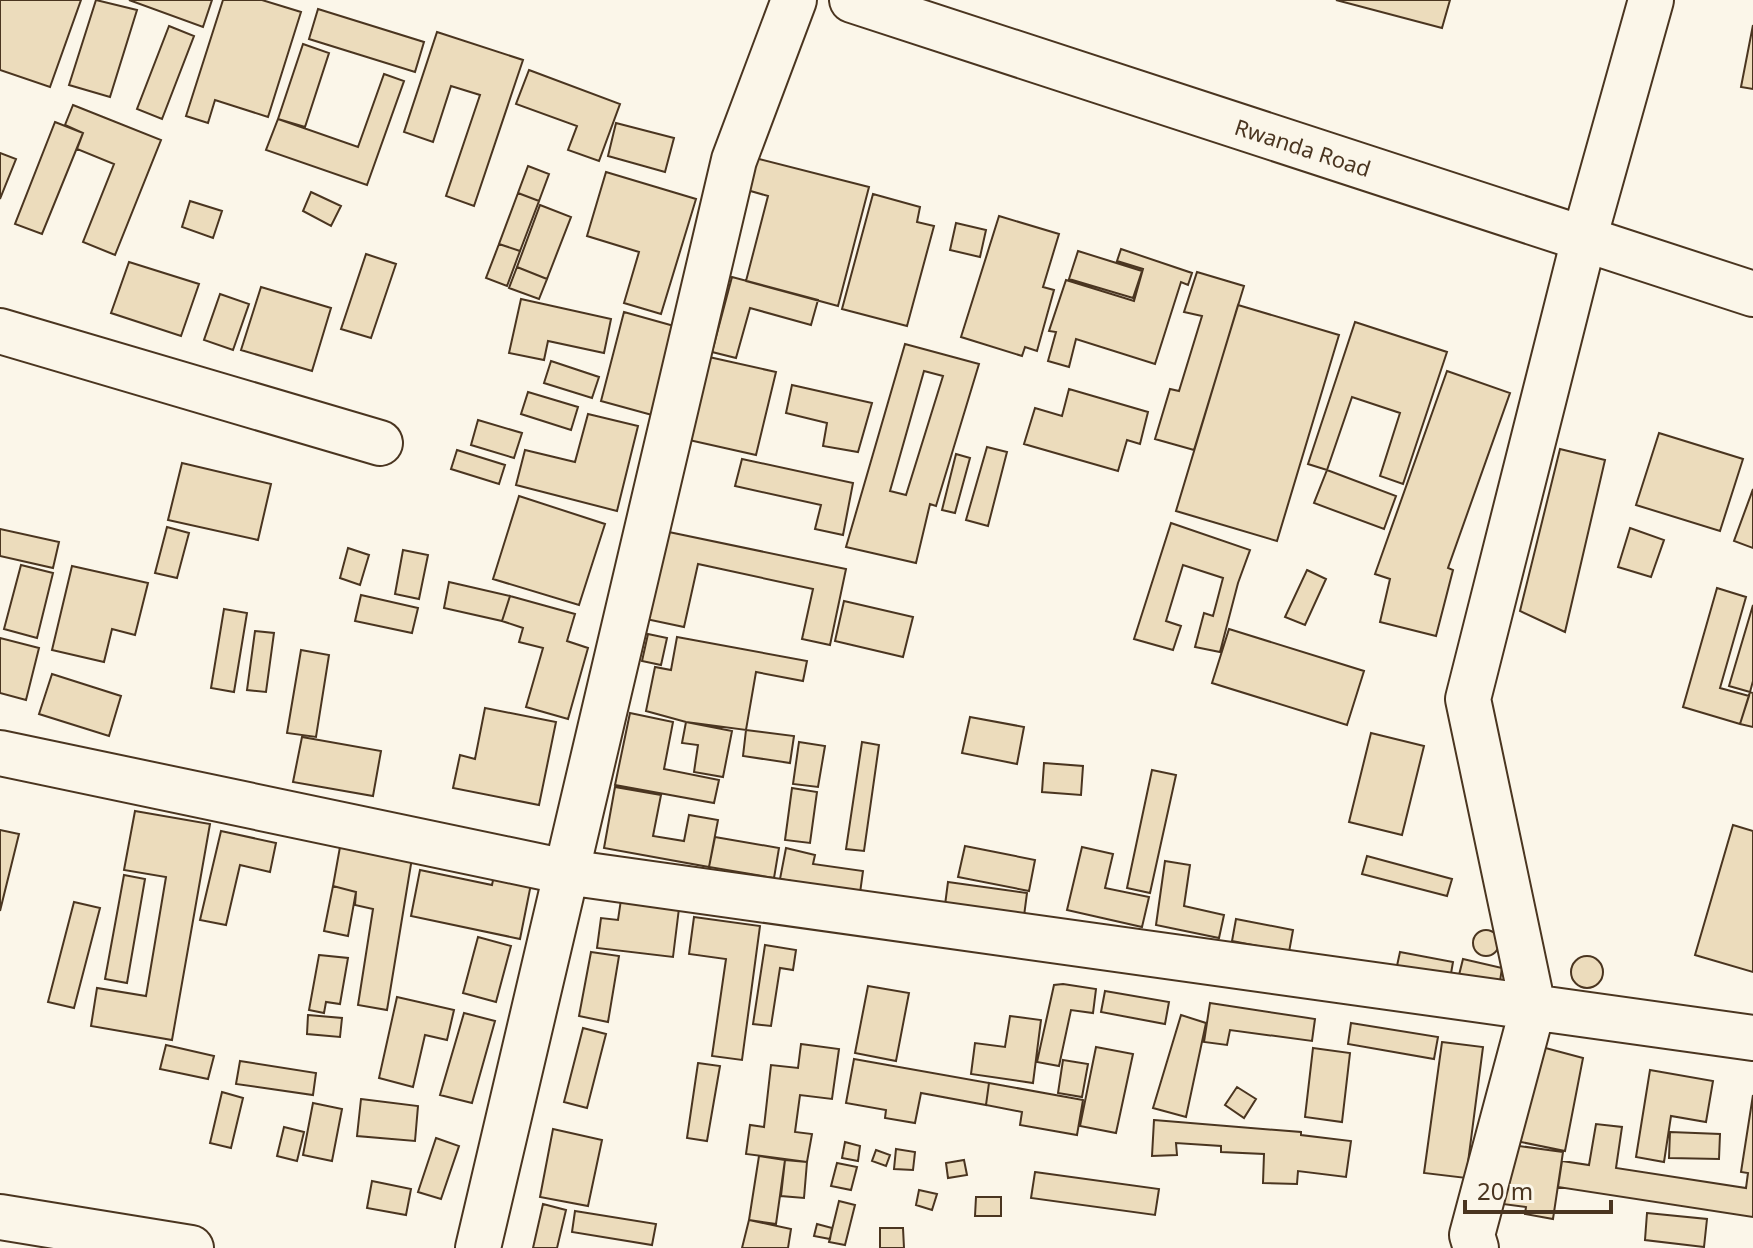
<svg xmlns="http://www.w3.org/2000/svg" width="1753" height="1248" viewBox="0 0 1753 1248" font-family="'Noto Sans',sans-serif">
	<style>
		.building { fill: #ecdcbc; stroke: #4a3520; stroke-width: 2; fill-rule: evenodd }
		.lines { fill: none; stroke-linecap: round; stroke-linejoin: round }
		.street-casing { stroke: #4a3520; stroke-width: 48 }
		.highway-casing { stroke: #4a3520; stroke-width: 48 }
		.street { stroke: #fbf6e9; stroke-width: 44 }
		.highway { stroke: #fbf6e9; stroke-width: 44 }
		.labels { text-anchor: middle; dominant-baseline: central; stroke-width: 6; stroke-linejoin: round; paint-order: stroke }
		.street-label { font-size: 22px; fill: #4a3520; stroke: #fbf6e9 }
	</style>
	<rect width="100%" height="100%" fill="#fbf6e9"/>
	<!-- building -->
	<path class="building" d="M0,0h81l-31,87 -50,-17z
		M96,0l41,10 -27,87 -41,-12z
		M129,0h83l-9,27z
		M223,0h39l39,12 -33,105 -53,-17 -7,23 -22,-7z
		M1336,0h114l-8,28z
		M318,9l106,33 -9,30 -106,-33z
		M1753,25v64l-12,-2z
		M169,26l25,10 -32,83 -25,-10z
		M437,32l86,28 -49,146 -28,-10 34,-101 -29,-9 -18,56 -29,-10z
		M303,44l26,9 -24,74 -27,-8z
		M529,70l91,34 -21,57 -31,-11 9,-24 -61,-22z
		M384,74l20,7 -37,104 -101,-35 12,-31 80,28z
		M73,105l88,35 -46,115 -32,-13 31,-78 -37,-15 6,-16 -18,-8z
		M55,122l28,11 -41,101 -27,-10z
		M616,123l58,15 -9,34 -57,-16z
		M0,153l16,6 -16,40z
		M755,158l114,29 -31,119 -92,-25 22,-85 -21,-6z
		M528,166l21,8 -10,27 -21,-8z
		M606,172l90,27 -35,115 -37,-11 15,-51 -52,-16z
		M311,192l30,14 -10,20 -28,-15z
		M518,193l21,8 -19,50 -21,-7z
		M873,194l47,13 -3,15 17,4 -27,100 -65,-17z
		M190,201l32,10 -9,27 -31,-11z
		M540,205l31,12 -24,62 -30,-12z
		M999,216l60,18 -16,53 11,3 -17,61 -12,-4 -3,9 -61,-19z
		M956,223l30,7 -6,27 -30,-7z
		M499,244l21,7 -13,35 -21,-8z
		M1121,249l71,24 -4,12 -7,-3 -26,82 -79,-25 -7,28 -21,-6 8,-29 -7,-1 17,-51 68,21 9,-32 -26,-8z
		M1078,251l64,20 -9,27 -64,-19z
		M366,254l30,10 -25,74 -30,-9z
		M129,262l70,22 -18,52 -70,-23z
		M517,267l30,12 -8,20 -30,-11z
		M1197,272l47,14 -50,164 -39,-11 15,-50 9,2 23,-75 -18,-4z
		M732,277l86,23 -7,25 -61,-17 -14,50 -24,-6z
		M261,287l70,21 -19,63 -71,-21z
		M220,294l29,10 -16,46 -29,-10z
		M521,299l90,20 -7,34 -56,-12 -4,19 -35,-7z
		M1238,305l101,30 -62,206 -101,-30z
		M624,312l50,14 -22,89 -51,-14z
		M1355,322l92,30 -44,132 -23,-8 20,-63 -48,-16 -25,73 -19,-6z
		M905,344l74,20 -43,142 -6,-2 -14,59 -70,-16zM924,371l19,5 -37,119 -16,-4z
		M709,357l67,15 -20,83 -67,-15z
		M551,361l48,16 -7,21 -48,-15z
		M1447,371l63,22 -62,175 5,2 -17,66 -56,-14 10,-43 -15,-5z
		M792,385l80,18 -14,49 -35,-6 4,-23 -41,-10z
		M1069,389l79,23 -8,32 -13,-4 -9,31 -94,-27 11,-36 27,8z
		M528,392l50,15 -7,23 -50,-16z
		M588,414l50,12 -21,85 -101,-26 9,-35 50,12z
		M478,420l44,13 -8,25 -43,-13z
		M1659,433l84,26 -23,72 -84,-26z
		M987,447l20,5 -19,74 -22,-6z
		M1560,449l45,11 -40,172 -45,-21z
		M457,450l48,15 -6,19 -48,-15z
		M956,454l14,4 -15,55 -13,-3z
		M742,459l111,24 -10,52 -28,-6 6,-24 -86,-19z
		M182,463l89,21 -13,56 -90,-20z
		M1327,470l69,26 -12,33 -70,-26z
		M1753,489v59l-19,-7z
		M519,496l86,28 -26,81 -86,-26z
		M1171,523l79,27 -12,33 -18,69 -25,-5 9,-34 9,3 10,-38 -40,-13 -17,56 15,5 -8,24 -39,-11z
		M167,527l22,6 -12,45 -22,-5z
		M1630,528l34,12 -13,37 -33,-10z
		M0,529l59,13 -6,26 -53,-12z
		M664,531l182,38 -16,76 -28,-6 11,-50 -115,-25 -14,63 -38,-8z
		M348,548l21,7 -9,30 -20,-7z
		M403,550l25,5 -9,44 -24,-5z
		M21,565l32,8 -16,65 -33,-9z
		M72,566l76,17 -13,52 -23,-6 -8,33 -52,-12z
		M1307,570l19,9 -21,46 -20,-8z
		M449,582l61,14 -8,25 -58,-13z
		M1717,588l29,9 -26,91 29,8 -9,28 -57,-17z
		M361,595l57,13 -6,25 -57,-12z
		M510,596l65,18 -8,27 21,7 -20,71 -42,-12 17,-59 -24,-6 4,-14 -21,-7z
		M844,601l69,16 -10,40 -68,-16z
		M1753,605v76l-3,11 -21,-6z
		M224,609l23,4 -13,79 -23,-4z
		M1229,629l135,42 -17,54 -135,-42z
		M255,631l19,2 -8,59 -19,-2z
		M648,634l19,4 -6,27 -19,-4z
		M677,637l130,24 -4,20 -47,-9 -10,58 -60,-8 -40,-11 9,-44 16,3z
		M0,638l39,10 -13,52 -26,-7z
		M301,650l28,5 -13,82 -29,-4z
		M52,674l69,22 -12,40 -70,-22z
		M1750,692l3,1v34l-13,-3z
		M485,708l71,14 -17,83 -86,-17 7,-33 15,4z
		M630,713l43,9 -9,47 55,11 -5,23 -99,-18z
		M970,717l54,10 -7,37 -55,-11z
		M686,722l46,9 -9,46 -29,-5 4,-27 -16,-2z
		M746,730l48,6 -4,27 -47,-7z
		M1371,733l53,13 -22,89 -53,-13z
		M302,737l79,14 -8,45 -80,-14z
		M799,742l26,4 -7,41 -25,-3z
		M862,742l17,3 -15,106 -18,-2z
		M1044,763l39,3 -2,29 -39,-3z
		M1152,770l24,5 -26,118 -23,-5z
		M615,787l46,8 -8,41 31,5 5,-26 29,5 -9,47 -105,-19z
		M792,788l25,4 -7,51 -25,-3z
		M135,811l75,13 -38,216 -81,-14 6,-38 49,8 20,-119 -42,-7z
		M1733,825l20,6v141l-58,-17z
		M0,830l19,4 -19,77z
		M221,831l55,12 -6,29 -30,-7 -14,60 -26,-5z
		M715,837l64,11 -5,30 -65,-11z
		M965,846l70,14 -6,31 -71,-14z
		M340,847l72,11 -25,152 -29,-5 15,-96 -18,-4 1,-13 -23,-6z
		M1082,847l31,7 -8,34 44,9 -7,30 -75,-17z
		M786,848l29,7 -2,9 50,7 -3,22 -80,-14z
		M1367,856l85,23 -5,17 -85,-22z
		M1165,861l25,4 -6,41 40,9 -5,23 -63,-13z
		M420,870l72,15 3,-14 37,8 -12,60 -109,-23z
		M124,875l21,4 -18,104 -22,-4z
		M948,882l79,11 -3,23 -79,-11z
		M333,886l23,6 -8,44 -24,-5z
		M622,893l58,7 -7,57 -76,-9 4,-30 17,2z
		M74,902l26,6 -26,100 -26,-6z
		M694,917l66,9 -18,134 -30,-4 14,-97 -37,-5z
		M1236,919l57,11 -4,22 -57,-11z
		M1473 943a13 13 0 1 1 26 0a13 13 0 1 1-26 0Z
		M478,937l33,9 -15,56 -33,-9z
		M765,945l31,5 -3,20 -13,-2 -9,58 -18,-2z
		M591,952l28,4 -11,66 -29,-6z
		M1400,952l53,10 -4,23 -54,-10z
		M319,955l29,3 -8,46 -14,-2 -2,11 -15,-3z
		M1571 972a16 16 0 1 1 32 0a16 16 0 1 1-32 0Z
		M1463,959l39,9 -3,20 -41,-9z
		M1063,984l33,5 -3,24 -22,-3 -12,56 -22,-4 17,-77z
		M868,986l41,7 -13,68 -41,-8z
		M1105,991l64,11 -4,22 -64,-12z
		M397,997l57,13 -7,30 -22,-5 -12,52 -34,-9z
		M1210,1003l105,16 -3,22 -82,-11 -3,15 -23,-3z
		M464,1013l31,8 -23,82 -32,-8z
		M308,1015l34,3 -2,19 -33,-3z
		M1181,1015l25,8 -20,94 -33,-9z
		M1010,1016l31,4 -8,63 -62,-9 4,-31 30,4z
		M1351,1023l87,14 -4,22 -86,-15z
		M583,1028l23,6 -19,74 -23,-6z
		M1442,1042l41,5 -17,131 -42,-5z
		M801,1044l38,5 -7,50 -32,-4 -5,37 17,2 -5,28 -61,-8 4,-29 14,2 7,-62 27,3z
		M166,1045l48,11 -6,23 -48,-10z
		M1538,1046l45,12 -18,93 -49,-10z
		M1096,1047l37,7 -17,79 -36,-7z
		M1313,1048l37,5 -8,69 -37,-5z
		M854,1059l135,24 -3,22 -65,-12 -6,30 -30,-5 1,-8 -40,-7z
		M1063,1060l25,4 -6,33 -24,-4z
		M240,1061l76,12 -3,22 -77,-11z
		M698,1063l22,3 -13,75 -20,-3z
		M1650,1070l63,11 -7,41 -35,-6 -7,46 -28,-5z
		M989,1083l94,17 -6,35 -57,-10 2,-13 -36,-7z
		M1237,1087l19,12 -12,19 -19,-13z
		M222,1092l21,6 -12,50 -21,-5z
		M1753,1095v122l-195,-30 4,-26 27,4 7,-41 26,3 -6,41 130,20 2,-15 -7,-1z
		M361,1099l57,7 -3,35 -58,-5z
		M313,1103l29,6 -10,52 -29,-6z
		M1154,1120l147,12v3l50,6 -5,36 -48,-6 -1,13 -34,-1 1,-29 -43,-2v-6l-45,-3 1,12 -25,1z
		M284,1127l20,5 -7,29 -20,-5z
		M553,1129l49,11 -14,66 -48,-9z
		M1670,1132l50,2 -1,25 -50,-1z
		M436,1138l23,8 -18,53 -23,-7z
		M845,1142l15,4 -2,15 -16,-3z
		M1505,1144l58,8 -10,67 -28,-5 1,-7 -31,-4z
		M896,1149l19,3 -2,18 -19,-1z
		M876,1150l14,5 -4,11 -14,-5z
		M759,1156l26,4 -9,64 -27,-4z
		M785,1160l22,2 -3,36 -23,-2z
		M964,1160l3,15 -19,3 -2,-15z
		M837,1163l20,4 -6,23 -20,-4z
		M1035,1172l124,17 -4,26 -124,-17z
		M372,1181l39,8 -5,26 -39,-7z
		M919,1190l18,4 -5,16 -16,-5z
		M976,1197h25v19h-26z
		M839,1201l16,4 -10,40 -16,-3z
		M543,1204l23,6 -9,38h-24z
		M575,1211l81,13 -4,21 -80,-13z
		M1647,1213l60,6 -3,28 -59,-7z
		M749,1220l42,9 -3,19h-46z
		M817,1224l15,4 -2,11 -16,-3z
		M880,1228h23l1,20h-24z"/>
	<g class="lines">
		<!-- street casing -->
		<g class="street-casing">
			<path id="street" d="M0,331l380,112
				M0,753l566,119 1187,166
				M0,1217l191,31
				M478,1248l256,-1088 60,-160
				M1476,1248l-4,-13 61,-228 -65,-308 116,-460 67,-239"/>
		</g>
		<!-- highway casing -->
		<g class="highway-casing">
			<path id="highway" d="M852,0l901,294"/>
		</g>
		<!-- street -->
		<use href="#street" class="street"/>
		<!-- highway -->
		<use href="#highway" class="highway"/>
	</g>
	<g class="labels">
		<!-- street labels -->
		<g class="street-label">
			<text transform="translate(1303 147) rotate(18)">Rwanda Road</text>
		</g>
	</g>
	<!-- scale -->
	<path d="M1465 1200v12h146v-12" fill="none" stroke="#4a3520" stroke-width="4"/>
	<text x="1477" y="1200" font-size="24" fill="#4a3520" stroke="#fbf6e9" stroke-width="6" paint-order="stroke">20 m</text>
</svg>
